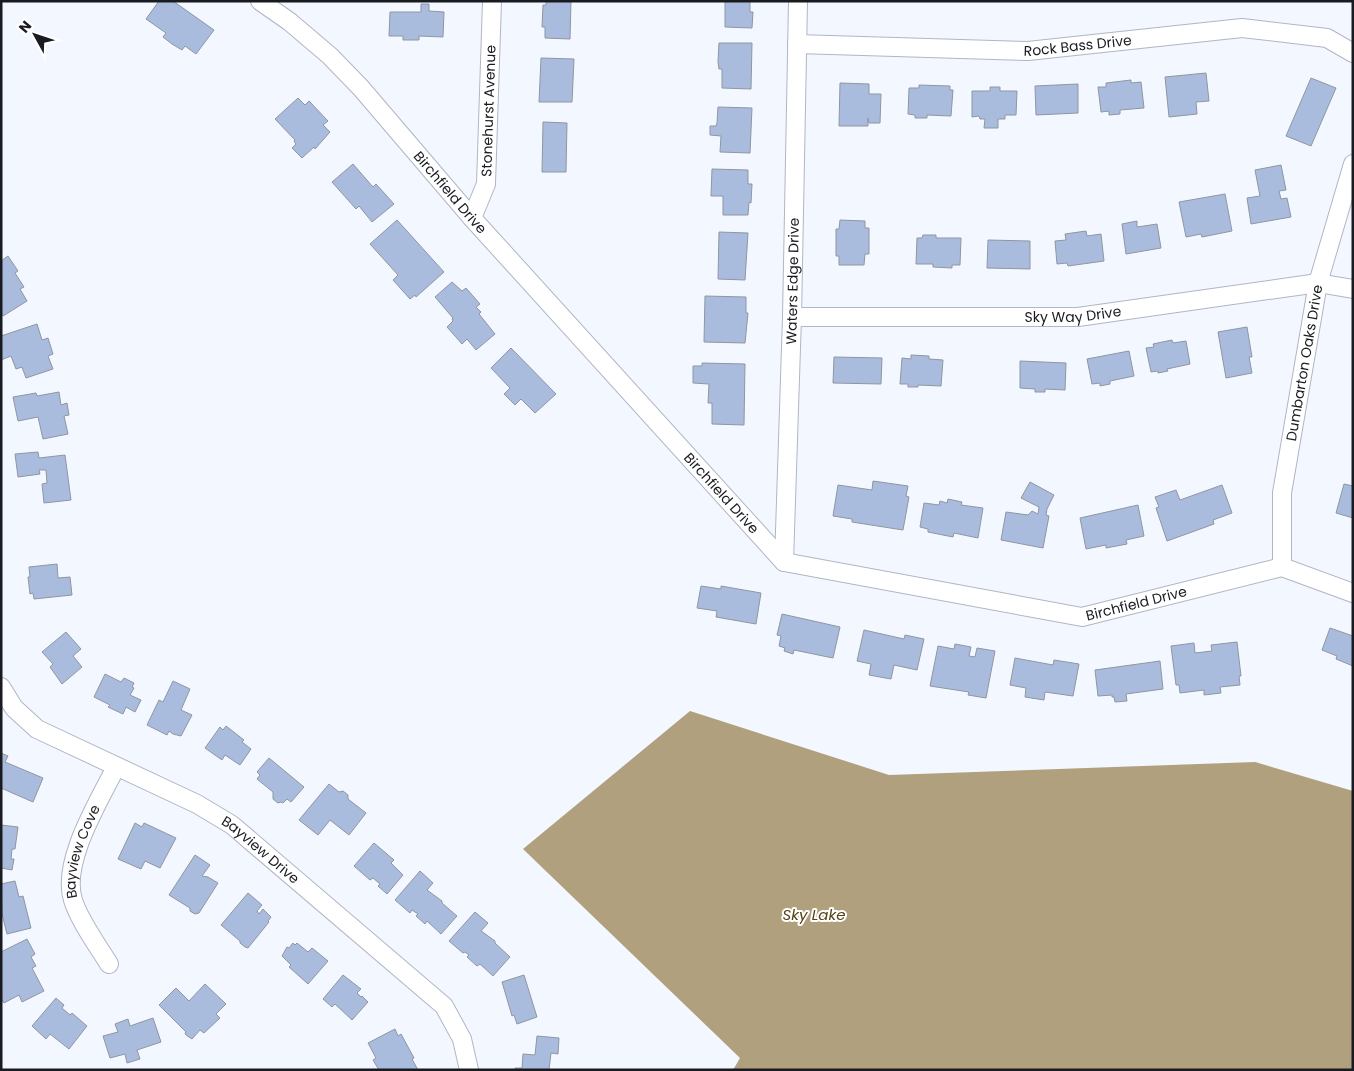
<svg xmlns="http://www.w3.org/2000/svg" width="1354" height="1071" viewBox="0 0 1354 1071" font-family="Poppins,sans-serif">
	<style>
		.water { fill: #b1a07d }
		.building { fill: #aabcde; stroke: #8f96a1 }
		.lines { fill: none; stroke-linecap: round; stroke-linejoin: round }
		.street-casing { stroke: #b0b6c3; stroke-width: 20 }
		.street { stroke: #fff; stroke-width: 18 }
		.labels { text-anchor: middle; dominant-baseline: central; stroke-width: 4; stroke-linejoin: round; paint-order: stroke }
		.street-label { font-size: 14px; fill: #191b20; stroke: #fff }
		.water-label { font-size: 15px; font-style: italic; fill: #544115; stroke: #fff }
	</style>
	<rect width="100%" height="100%" fill="#f3f7ff"/>
	<!-- water -->
	<path class="water" d="M690,711l199,64 366,-13 98,29v279h-620l7,-12 -217,-209z"/>
	<!-- building -->
	<path class="building" d="M159,1h14l41,29 -18,24 -11,-8 -3,4 -10,-6 -9,-7 3,-4 -20,-14z
		M546,1h25l-1,38 -25,-1v-11h-3l1,-22h3z
		M725,1h25v11h3l-1,16 -27,-1z
		M421,4h8v7l15,1 -1,25 -24,-1v4h-16v-4h-14l1,-24h31z
		M719,43h33l-1,46 -29,-1v-19h-3l-1,-7z
		M541,58l33,1 -2,43h-33z
		M1206,73l3,28 -13,1 1,12 -28,3 -4,-40z
		M1311,78l25,10 -25,58 -25,-10z
		M1131,80v3l10,-1 3,26 -24,2v4l-11,1v-4l-8,1 -3,-25h8v-4z
		M840,83l29,1v10h12l-1,29h-11l-1,-5v8h-29z
		M1078,84v29l-42,2 -1,-29z
		M919,85l31,1v4h3l-2,26 -24,-1v3h-12v-3l-7,-1 1,-26h10z
		M990,87h10v4h17l-1,24h-11v4h-7v9h-14l1,-9h-5l-1,-3 -7,1v-26h18z
		M298,98l7,7 4,-4 19,20 -5,4 7,7 -15,17 -1,-2 -12,11 -10,-10 4,-4 -2,-3 1,-1 -20,-21z
		M718,107l34,1 -2,45 -30,-1 1,-16 -11,-1v-9h6l1,-3z
		M543,122l24,1 -1,49h-24z
		M353,164l20,23 3,-3 18,20 -22,18 -13,-16 -3,3 -24,-27z
		M1281,165l5,25 -7,1 2,8 6,-1 4,19 -40,7 -4,-26 13,-2 -5,-26z
		M712,169l36,1v14h4l-1,19 -2,-1 -1,13h-25v-19h-12z
		M1225,194l7,37 -30,6 -1,-3 -15,3 -7,-35z
		M397,220l47,52 -28,25 -1,-2 -5,4 -17,-19 5,-5 -28,-31z
		M840,220l25,1v7h4v26h-4l-1,11h-25v-9h-3v-27h3z
		M1137,221v6l20,-3 4,24 -35,6 -4,-30z
		M1086,231l1,5 14,-2 3,27 -36,5 -1,-3 -10,1 -2,-23 11,-1 -1,-6z
		M719,232l29,1 -3,47 -27,-1z
		M923,235h13v3h25l-1,27h-8v3l-19,-1v-3h-17l1,-26h5z
		M988,240l42,1v28l-43,-1z
		M8,256l10,15 -3,2 9,14 -4,2 7,12 -24,15 -2,-2v-53z
		M452,282l10,9 4,-3 14,16 -4,3 5,5 -2,2 16,20 -19,16 -9,-11 -5,5 -15,-17 6,-6 -1,-2 1,-1 -18,-21z
		M705,296l41,1v16h2l-3,30 -41,-1z
		M37,324l5,16 6,-2 5,16 -5,2 5,13 -27,9 -4,-11 -6,2 -5,-13 -10,4v-24z
		M1247,327l5,30h-3l3,16 -26,5 -8,-46z
		M1172,340l1,3 13,-2 4,23 -23,5 1,2 -10,2v-2l-7,1 -5,-24 8,-1 -1,-3z
		M511,348l45,46 -21,19 -14,-14 -6,6 -11,-11 6,-6 -19,-20z
		M1129,351l5,25 -24,5v3l-10,2v-3l-8,1 -5,-25z
		M911,355l18,1v3l14,1 -2,26 -23,-1v2h-10v-3h-8l2,-26 9,1z
		M834,357l48,1 -1,26 -48,-1z
		M1020,361l46,2 -1,27 -20,-1v3h-10v-3l-15,-1z
		M702,363l43,1 -1,61 -32,-1v-21h-4l1,-19 -16,-1v-17h9z
		M59,392l2,13 6,-2 2,12 -5,1 4,18 -25,5 -5,-22 -20,4 -5,-24 23,-4 1,3z
		M38,452l1,6 26,-3 6,45 -27,3 -2,-19 5,-1 -1,-13h-7l1,4 -22,3 -3,-23z
		M873,481l35,5 -2,10 3,1 -6,33 -51,-8v-3l-19,-3 5,-31 34,5z
		M1030,482l24,13 -7,14 -1,6 3,1 -6,32 -42,-8 5,-28 22,3 4,-4 6,3 1,-7 -18,-9z
		M1344,484l9,2v36v-4l-17,-5z
		M1222,485l10,28 -19,7 1,4 -47,17 -11,-33 3,-1 -4,-10 21,-7 4,10z
		M948,499l14,3 -1,3 22,3 -5,30 -24,-5 -1,4 -25,-5v-3l-8,-2 4,-24 15,2 1,-4 7,2z
		M1138,505l6,31 -18,4 1,4 -21,4v-3l-20,4 -6,-31z
		M57,564l1,14 12,-1 2,18 -38,4 -1,-6 -3,1 -2,-17h2l-1,-10z
		M701,586l20,3v-3l40,7 -5,31 -40,-7 1,-6 -20,-3z
		M782,614l58,13 -7,31 -39,-8 -1,4 -9,-3 1,-3 -6,-2 2,-10 -4,-1z
		M1330,628l23,8v30l-17,-7 1,-3 -15,-6z
		M864,630l40,9 1,-4 19,4 -7,31 -23,-5 -3,14 -22,-4 2,-11 -14,-3z
		M66,632l15,17 -8,7 9,11 -20,17 -12,-17 3,-3 -11,-12z
		M1237,642l4,34h-2l1,9 -20,2 1,6 -17,2v-5l-24,3 -1,-8h-3l-5,-39 23,-3 1,10 17,-2 -1,-6z
		M955,644l16,3 -2,9 6,1 2,-9 18,3 -9,47 -18,-3 1,-3 -39,-6 8,-40 16,3z
		M1015,658l38,7 1,-5 25,4 -6,32 -28,-4 -1,8 -19,-3 1,-9 -16,-3z
		M1160,661l3,28 -37,5 1,7 -12,1 -1,-5h-2v-2l-14,1 -3,-26z
		M105,674l16,8 3,-4 10,5 -2,4 2,1 -4,7 11,5 -6,12 -9,-5 -3,7 -15,-7 2,-2 -16,-8z
		M173,681l17,8 -9,21 11,5 -11,21 -8,-2 -4,-3 -2,4 -20,-10 12,-25 4,2z
		M226,726l18,14 -2,2 9,7 -11,16 -15,-10 -3,5 -17,-12 15,-21 3,3z
		M1,753l7,3 -3,6 38,16 -10,24 -32,-14z
		M269,758l35,29 -13,15 -4,-3 -4,4 -2,-1 -3,1 -5,-4v-7l-16,-13 3,-4 -3,-3z
		M329,784l10,8 4,-1 5,4v4l18,14 -17,22 -19,-15 -12,15 -19,-15z
		M135,823l7,4 2,-4 32,15 -16,30 -15,-7 -4,8 -23,-10z
		M1,825l17,2 -3,22h-3l-1,10h3l-2,11 -11,-2z
		M374,843l20,17 -3,3 12,12 -16,19 -9,-8 2,-2 -7,-6 -3,2 -16,-14z
		M195,855l15,10 -8,11 6,1 10,6 -19,30 -4,1 -5,-3v-3l-21,-13z
		M420,871l13,12 -6,7 15,11v2l15,13 -16,18 -14,-13 -2,3 -9,-8 2,-2 -6,-4 -2,3 -15,-13z
		M15,881l4,16 4,-1 8,32 -24,6 -5,-20 -1,-30z
		M248,893l14,12 -5,6 2,3 4,-5 8,8 -3,4 1,1 -21,26 -3,-1 -5,-4v-2l-19,-16z
		M475,912l13,11 -7,8 14,10v2l15,14 -17,19 -13,-12 -3,2 -10,-9 2,-2 -4,-3 -2,1 -14,-12z
		M27,939l8,15 -4,3 5,9 -4,2 12,23 -22,11 -3,-7 -15,8 -3,-5v-46z
		M293,943l2,2 2,-2 11,9 4,-4 16,13 -20,23 -19,-17 2,-2 -9,-9 5,-9 2,1z
		M343,975l18,14 -4,4 4,4 1,-1 6,6 -16,18 -17,-16 -3,3 -9,-8z
		M524,975l13,42 -20,7 -3,-9 -2,1 -10,-34z
		M205,984l21,20 -10,10 4,4 -16,15 -4,-3 -8,9 -6,-4 -1,-2 1,-1 -27,-27 17,-17 13,13z
		M56,998l8,7 -2,3 8,7 2,-2 15,13 -18,23 -19,-15 -4,5 -14,-13z
		M153,1018l8,24 -24,8 3,9 -13,4 -2,-9 -15,4 -7,-22 15,-4 -3,-8 13,-5 2,7z
		M395,1029l3,7 3,-2 13,24 -2,1 6,11h-39l-6,-10 3,-2 -8,-15z
		M537,1036l22,2 -1,16 -7,-1 -2,17h-34v-2h7l1,-14 12,1z"/>
	<g class="lines">
		<!-- street casing -->
		<g class="street-casing">
			<g id="street">
				<path id="s1" d="M260,1l30,21 40,34 31,32 111,130 312,344 298,55 200,-50 71,26"/>
				<path id="s2" d="M797,44l231,7 214,-23 85,10 26,15"/>
				<path id="s3" d="M472,218l14,-34 6,-183"/>
				<path id="s4" d="M792,317h286l240,-34 35,6"/>
				<path id="s5" d="M784,562l8,-245 6,-316"/>
				<path id="s6" d="M1282,567v-74l36,-210 35,-119"/>
				<path id="s7" d="M1,687l13,21 23,21 160,75 35,21 212,181 18,33 7,31"/>
				<path id="s8" d="M109,964c-11,-18 -30,-44 -36,-64 -12,-38 26,-99 43,-133"/>
			</g>
		</g>
		<!-- street -->
		<use href="#street" class="street"/>
	</g>
	<g class="labels">
		<!-- street labels -->
		<g class="street-label">
			<text stroke="none"><textPath href="#s2" startOffset="281">Rock Bass Drive</textPath></text>
			<text stroke="none"><textPath href="#s3" startOffset="110">Stonehurst Avenue</textPath></text>
			<text stroke="none"><textPath href="#s1" startOffset="271">Birchfield Drive</textPath></text>
			<text stroke="none"><textPath href="#s5" startOffset="281">Waters Edge Drive</textPath></text>
			<text stroke="none"><textPath href="#s4" startOffset="281">Sky Way Drive</textPath></text>
			<text stroke="none"><textPath href="#s6" startOffset="206">Dumbarton Oaks Drive</textPath></text>
			<text stroke="none"><textPath href="#s1" startOffset="676">Birchfield Drive</textPath></text>
			<text stroke="none"><textPath href="#s1" startOffset="1128">Birchfield Drive</textPath></text>
			<text stroke="none"><textPath href="#s7" startOffset="311">Bayview Drive</textPath></text>
			<text stroke="none"><textPath href="#s8" startOffset="124">Bayview Cove</textPath></text>
		</g>
		<!-- water labels -->
		<g class="water-label">
			<text x="814" y="914">Sky Lake</text>
		</g>
	</g>
	<!-- border -->
	<rect width="1354" height="1071" fill="none" stroke="#191b20" stroke-width="5"/>
	<!-- north arrow -->
	<g transform="translate(35 35) rotate(310)" stroke="#ffffff" stroke-width="4" paint-order="stroke">
	<path d="M0-4L9 19L0 12L-9 19Z" fill="#191b20"/>
	<text y="-8" font-size="14" font-weight="bold" text-anchor="middle" fill="#191b20">N</text>
	</g>
</svg>
